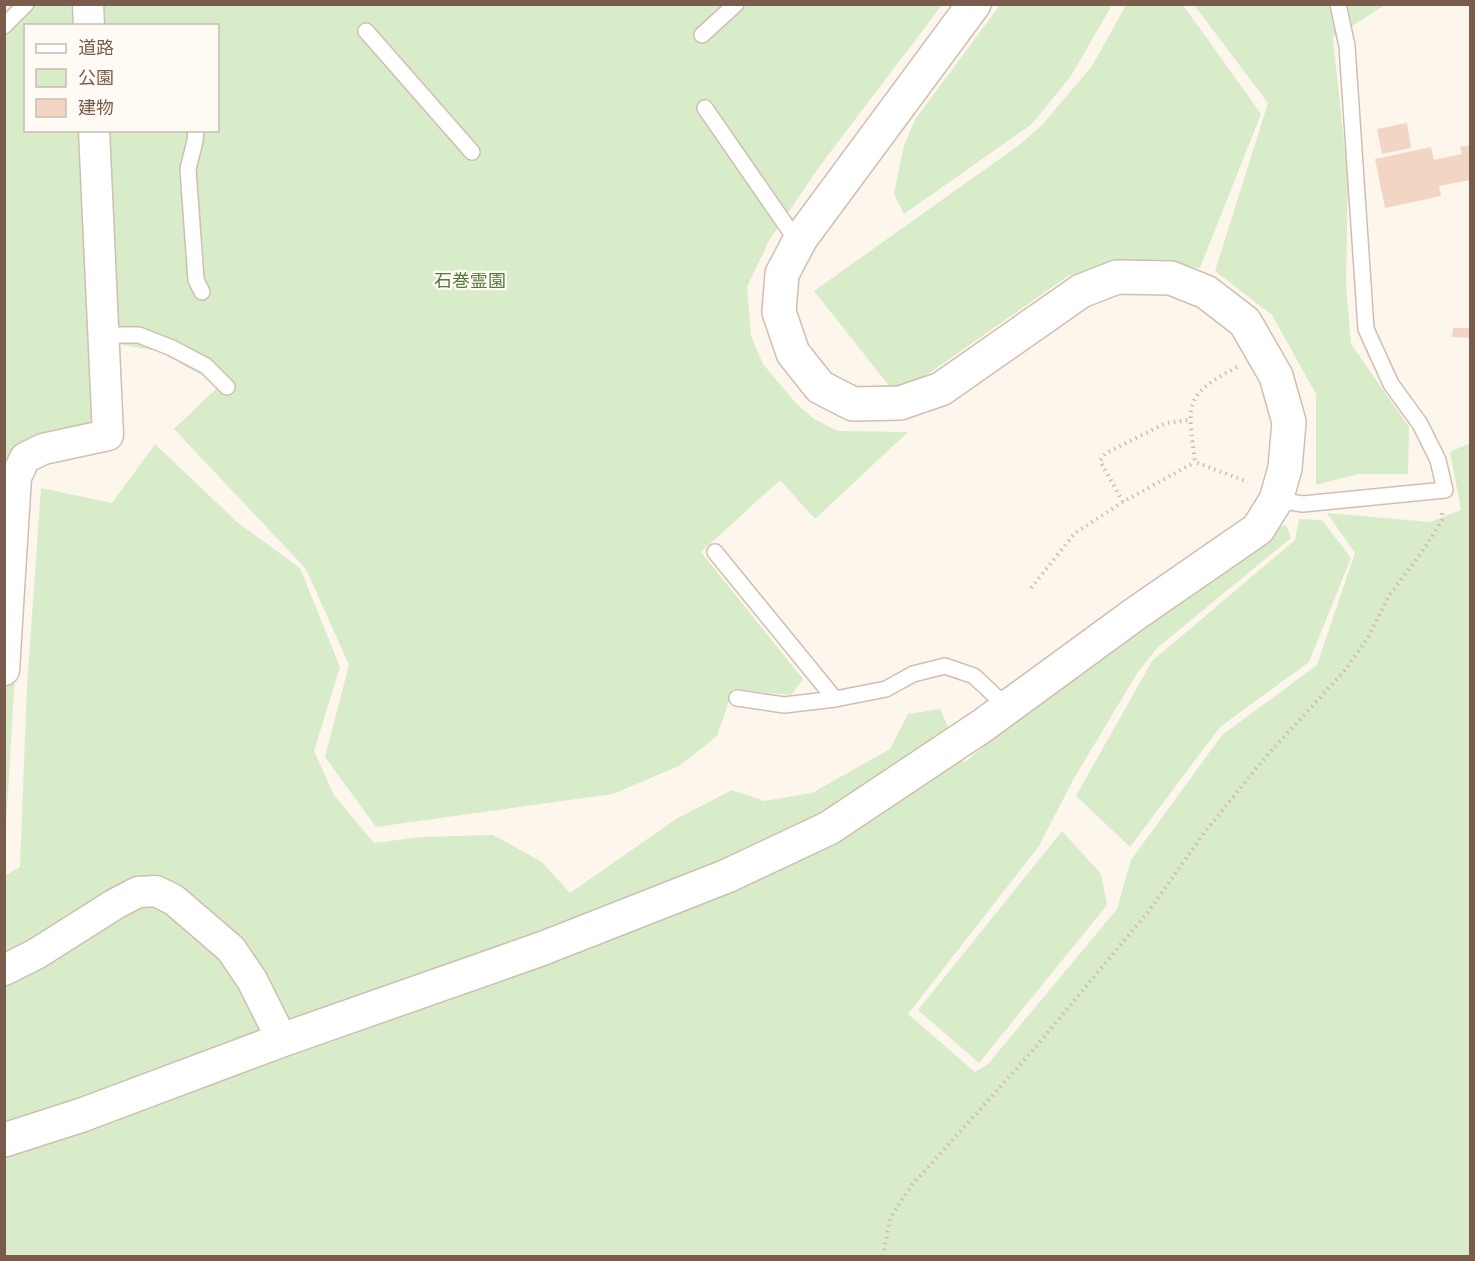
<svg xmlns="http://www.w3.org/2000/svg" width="1475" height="1261" viewBox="0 0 1475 1261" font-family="Poppins,'Noto Sans JP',sans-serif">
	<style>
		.green { fill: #d8ecc9; fill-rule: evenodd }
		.building { fill: #f3d5c3 }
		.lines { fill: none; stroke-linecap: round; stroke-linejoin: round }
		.service-casing { stroke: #d1beb0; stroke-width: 18 }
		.minor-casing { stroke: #d1beb0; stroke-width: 33 }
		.tertiary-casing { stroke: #d1beb0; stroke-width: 36 }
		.path { stroke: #d9b8a5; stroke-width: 4; stroke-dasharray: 1.5 4.5; stroke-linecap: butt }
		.service { stroke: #fff; stroke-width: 15 }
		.minor { stroke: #fff; stroke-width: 30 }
		.tertiary { stroke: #fff; stroke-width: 33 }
		.labels { text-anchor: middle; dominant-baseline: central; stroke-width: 4.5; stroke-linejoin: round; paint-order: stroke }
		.park-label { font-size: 18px; fill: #537a41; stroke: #fffaf3 }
	</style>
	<rect width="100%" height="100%" fill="#fdf6ec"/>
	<!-- green -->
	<path class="green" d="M11,5h931l-123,162 -50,74 -22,46 4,49 12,28 33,39 18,16 24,12 70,1 -93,87 -35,-39 -79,72 102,127 -12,16 -58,-6 -16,47 -38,30 -66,28 -237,33 -51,-70 24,-92 -43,-96 -132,-140 43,-41 -12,-11 -47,-26 -46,-8 6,101 -70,14 -21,16 -22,368 -1,-830zM26,26h192v104h-192z
		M1000,5h112l-41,71 -39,48 -128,90 -10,-20 10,-49 12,-27z
		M1126,5h57l78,109 -61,154 -46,-7 -41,2 -45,13 -150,105 -24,11 -80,-101 205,-146 24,-21 49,-58z
		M1194,5h191l-52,33 15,141 -2,105 5,60 58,83 -1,47h-50l-42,11v-91l-44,-79 -57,-44 53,-168z
		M1470,443v813h-1465l-1,-380 16,-9 7,-181 14,-198 71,15 43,-59 82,78 63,46 40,99 -26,84 20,44 40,48 47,-6 72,-2 49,27 28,31 106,-74 56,-29 32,11 48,-8 78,-44 18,-35 32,-5 24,54 65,-55 244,-180 13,-3 5,13 -134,110 -19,24 -65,108 -34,66 -131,168 67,58 13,-8 129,-155 14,-49 91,-125 95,-70 38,-112 -28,-40 103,9 31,-12 -11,-58z
		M1299,519l23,1 29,38 -42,104 -89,65 -90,120 -54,-51 76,-135 143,-121z
		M1062,831l39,43 6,31 -128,158 -61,-53z"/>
	<!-- building -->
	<path class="building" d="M1407,123l4,25 -29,6 -5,-25z
		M1470,145v35l-31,6 2,10 -56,12 -10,-49 56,-12 3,13 28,-6 -2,-7z
		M1453,328h17v10l-18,-1z"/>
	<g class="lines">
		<!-- service casing -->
		<g class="service-casing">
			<path id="service" d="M4,26l22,-22
				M366,31l106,121
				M702,35l34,-31
				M705,108l94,136
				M196,130l-1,11 -7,28 8,111 6,12
				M103,335h36l33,13 34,18 21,21
				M1276,500l27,4 142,-14 -7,-30 -18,-36 -29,-40 -25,-55 -19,-283 -9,-42
				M715,552l120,147
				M737,698l47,7 51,-6 51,-10 27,-15 32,-8 29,10 34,32"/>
		</g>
		<!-- minor casing -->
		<g class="minor-casing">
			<path id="minor" d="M88,4l1,22
				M4,670l12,-193 9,-19 18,-9 65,-14 -14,-305
				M4,970l32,-16 79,-50 23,-12 18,-1 18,9 57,49 21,31 30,60"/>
		</g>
		<!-- tertiary casing -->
		<g class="tertiary-casing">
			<path id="tertiary" d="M4,1140l78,-25 200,-75 259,-91 186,-73 102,-48 153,-102 153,-112 123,-85 18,-29 9,-32 4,-46 -13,-46 -31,-54 -39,-30 -35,-14 -54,-1 -36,14 -140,98 -41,14 -47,1 -33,-17 -27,-34 -14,-41 3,-38 19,-36 173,-234"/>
		</g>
		<!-- path -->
		<path class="path" d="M1237,367c-55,29 -49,37 -42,95l53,20
			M1123,502l-23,-41 6,-8 60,-30 24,-3
			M1031,588l44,-55 48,-31 72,-40
			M883,1256l7,-38 22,-33 116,-129 120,-144 56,-79 59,-73 83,-91 21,-30 22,-43 37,-50 16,-26v-7"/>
		<!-- service -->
		<use href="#service" class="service"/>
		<!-- minor -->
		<use href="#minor" class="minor"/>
		<!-- tertiary -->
		<use href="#tertiary" class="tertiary"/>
	</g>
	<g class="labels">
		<!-- park labels -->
		<g class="park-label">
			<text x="470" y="280">石巻霊園</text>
		</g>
	</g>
	<!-- border -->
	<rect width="1475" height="1261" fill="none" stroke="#7a5c4d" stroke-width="12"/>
	<!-- legend -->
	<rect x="24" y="24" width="195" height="108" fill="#fffaf3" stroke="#cabbb1" stroke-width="1.5"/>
	<rect x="36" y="44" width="30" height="9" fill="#ffffff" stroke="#cabbb1" stroke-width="1.5"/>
	<text x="78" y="54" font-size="18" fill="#7a5c4d">道路</text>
	<rect x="36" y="69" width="30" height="18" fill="#d8ecc9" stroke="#cabbb1" stroke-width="1.5"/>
	<text x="78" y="84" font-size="18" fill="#7a5c4d">公園</text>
	<rect x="36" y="99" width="30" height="18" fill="#f3d5c3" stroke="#cabbb1" stroke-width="1.5"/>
	<text x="78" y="114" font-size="18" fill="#7a5c4d">建物</text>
</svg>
